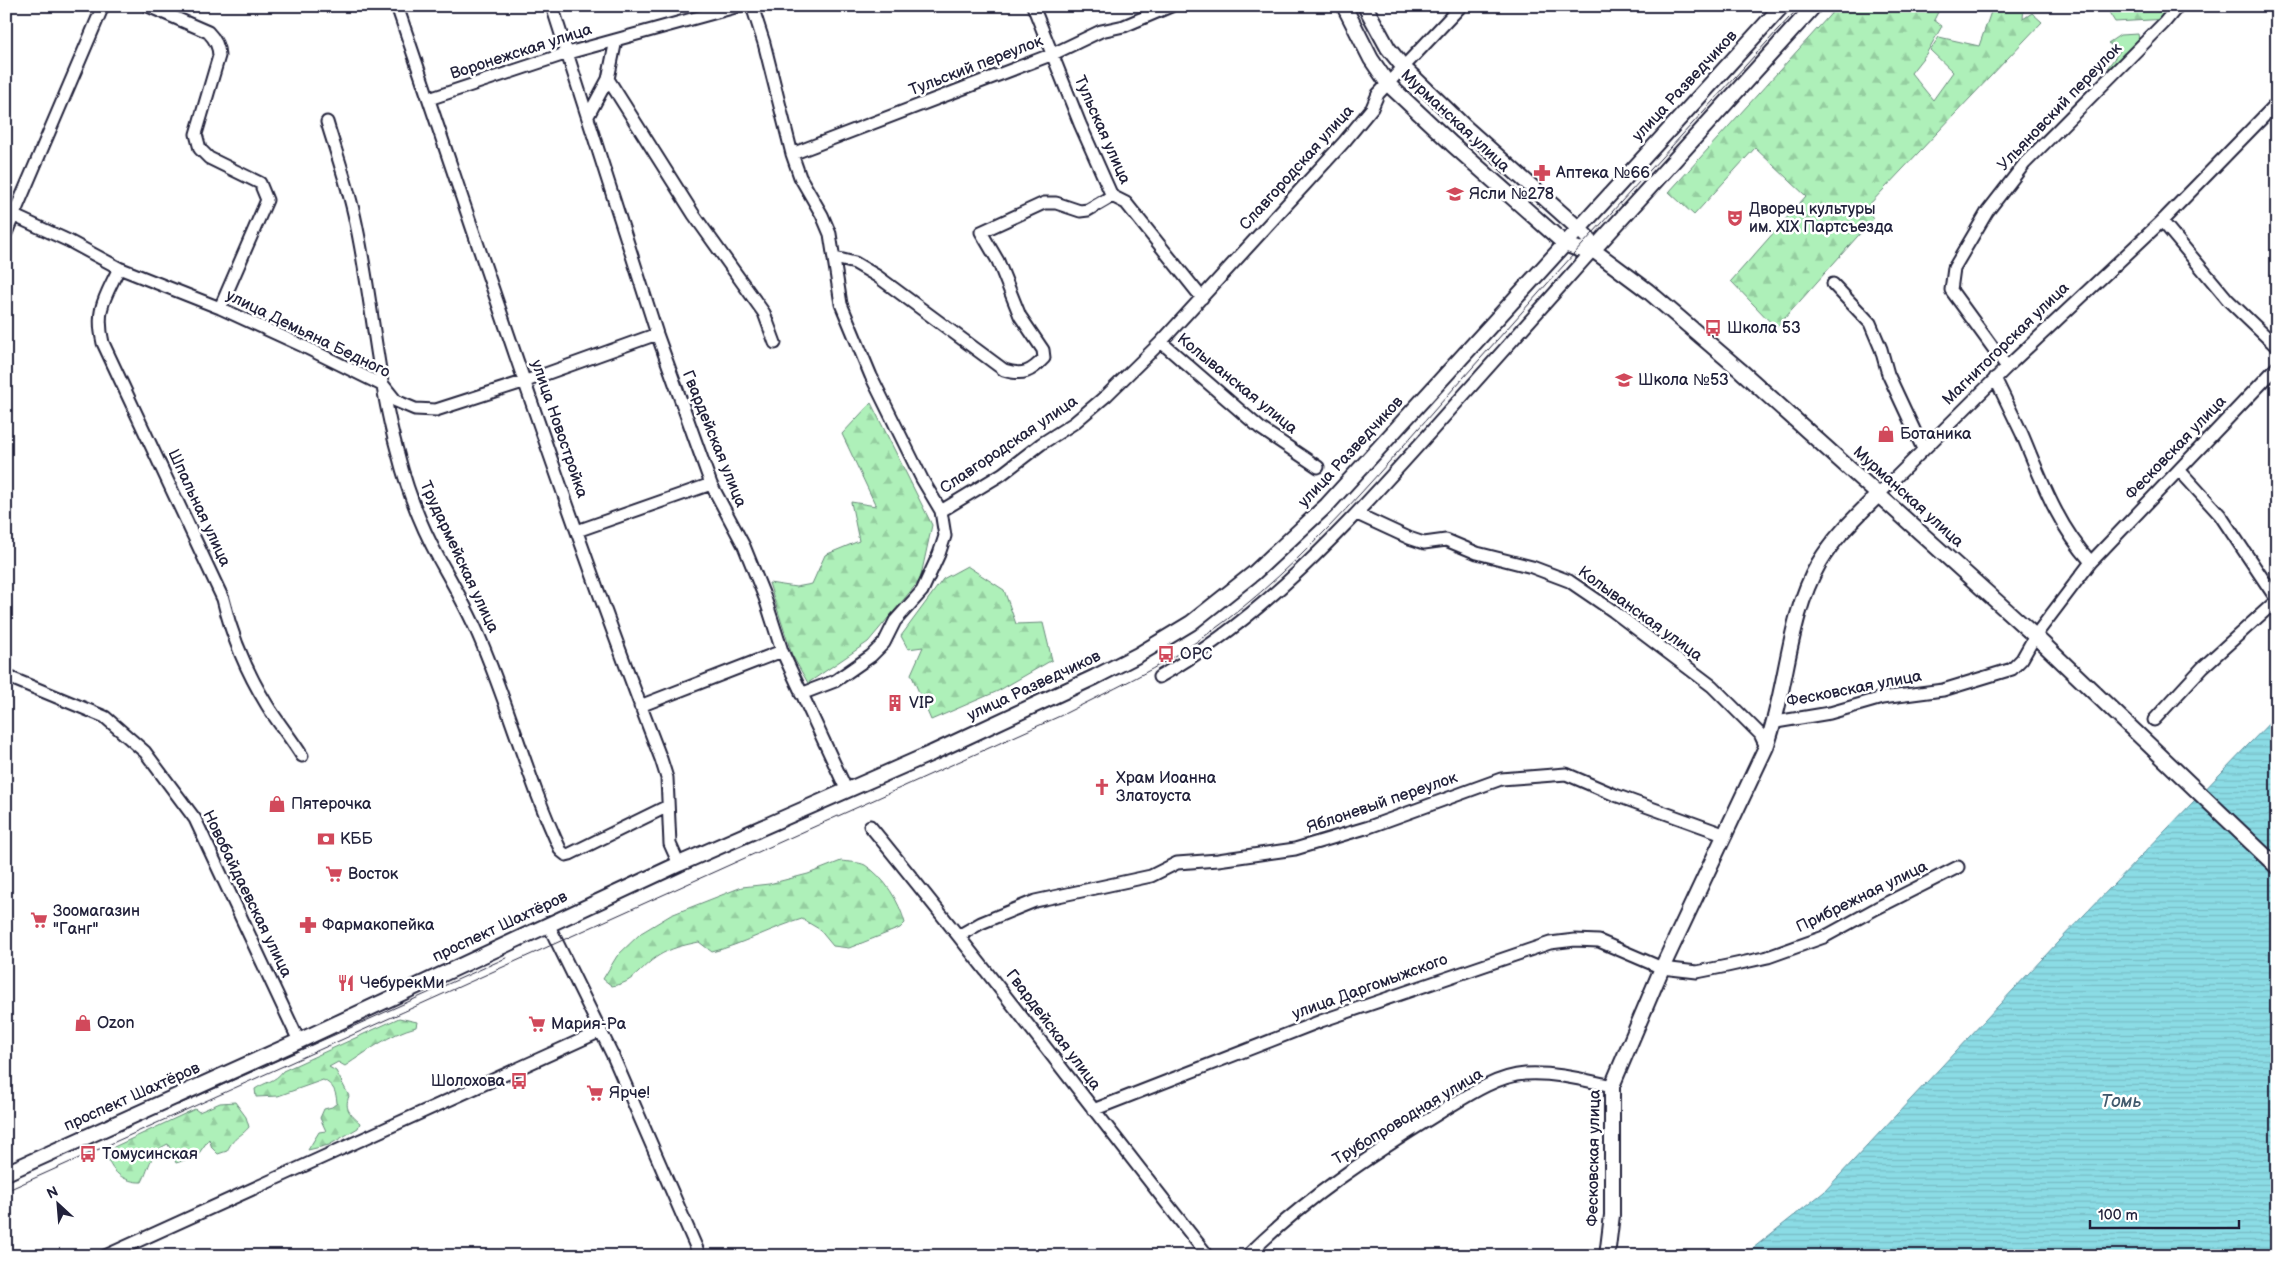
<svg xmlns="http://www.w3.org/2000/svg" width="2283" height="1262" viewBox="0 0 2283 1262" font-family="'Balsamiq Sans',sans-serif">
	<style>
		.forest { fill: url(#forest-firs); stroke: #68897a }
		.water { fill: url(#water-rules); stroke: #6192a1 }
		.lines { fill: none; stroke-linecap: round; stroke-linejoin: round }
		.minor-casing { stroke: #22223b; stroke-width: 15 }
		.major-casing { stroke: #22223b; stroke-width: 18 }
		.minor { stroke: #fff; stroke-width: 11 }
		.major { stroke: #fff; stroke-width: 14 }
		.tram { stroke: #22223b; stroke-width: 1 }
		.labels { text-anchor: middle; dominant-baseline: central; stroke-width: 5; stroke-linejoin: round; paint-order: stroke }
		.street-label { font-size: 16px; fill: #22223b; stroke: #fff }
		.poi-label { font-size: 16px; fill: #22223b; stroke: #fff; text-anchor: start }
		.water-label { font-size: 18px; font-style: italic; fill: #425a6e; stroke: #fff }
	</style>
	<defs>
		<pattern id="forest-firs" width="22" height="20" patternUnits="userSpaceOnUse" patternTransform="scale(1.25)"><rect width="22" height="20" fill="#aef0b9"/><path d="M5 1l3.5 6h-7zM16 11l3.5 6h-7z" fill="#95cea0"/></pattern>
		<pattern id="water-rules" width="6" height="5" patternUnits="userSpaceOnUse" patternTransform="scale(1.25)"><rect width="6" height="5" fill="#8bdce5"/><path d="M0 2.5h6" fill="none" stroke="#78bcc5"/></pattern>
	</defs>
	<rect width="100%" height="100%" fill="#fff"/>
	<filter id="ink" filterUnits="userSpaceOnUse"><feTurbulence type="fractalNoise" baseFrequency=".02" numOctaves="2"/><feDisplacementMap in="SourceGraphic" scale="10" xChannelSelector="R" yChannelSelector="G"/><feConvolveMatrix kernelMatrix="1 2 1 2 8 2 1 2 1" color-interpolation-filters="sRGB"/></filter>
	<g filter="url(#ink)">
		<!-- forest -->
		<path class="forest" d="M1838,6h103l-7,14 8,6 -16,28 -15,19 22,27 20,-28 -23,-22 9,-13 40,9 14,-40h31l-1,13 9,-6 10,9 -175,185 6,12 -97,109 -45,-47 75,-85 -51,-48 -61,67 -25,-23z
			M2105,6h75l-13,13 -52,3z
			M2138,34l2,11 -27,28 -5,-6 12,-16 -12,-8 12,-8z
			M871,403l61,122 -12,55 -52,62 -60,41 -16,-28 -23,-72 27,4 16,-3 13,-29 34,-14 -8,-39 25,4 -34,-72z
			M967,566l37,24 12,34 27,-1 9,37 -54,31 -67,29 -20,-46 12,-27 -15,2 -7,-13 42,-57z
			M841,861c7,1 18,1 24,4 20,13 34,36 40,58l-5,5 -51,20 -16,-2 -14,-17 -17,-10c-31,9 -59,25 -90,33l-13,-10c-15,3 -28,6 -41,14 -19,12 -23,27 -46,30l-9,-7 14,-23 24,-23 30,-18 71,-28 27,-3 39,-10z
			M399,1018l18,4 -1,5c-27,7 -48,24 -71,39l-7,-4 -9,5 7,4 13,25c-5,13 1,18 11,27l-2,5 -29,17 -21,5 11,-18 7,-1 -6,-13 4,-9 8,-2 5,-4c-1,-11 -3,-18 -14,-23l-45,16 -22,1 -1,-8c10,-7 20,-7 28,-18z
			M235,1102l11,15 3,10c-9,11 -14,8 -22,24l-9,3 -6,-6 -3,-9 -12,17 -21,7 -8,-19c-18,7 -18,23 -26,38 -17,1 -33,-11 -35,-28l7,-7 81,-38 4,3 21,-9z"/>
		<!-- water -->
		<path class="water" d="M2277,715v541h-534l81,-64 234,-250z"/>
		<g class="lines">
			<!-- minor casing -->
			<g class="minor-casing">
				<path id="minor" d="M148,6l60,26c7,7 11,15 11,24l-23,78 4,15 9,9 51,25 7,17 -47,108
					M397,6c86,252 168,505 264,753l6,19 3,66 9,20
					M552,6l105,328 54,150 33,62 21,52 17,53 65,140
					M752,6l12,37 28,111 8,23 22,38 8,19 11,70 30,72 51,103 19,32 4,25 -6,18 -17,37 -27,30 -11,22 -13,13 -36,25 -34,13
					M771,6h4
					M1033,6l47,118 32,72 14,7 76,95
					M608,79l86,136 70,98 11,30
					M429,99l139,-46 171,-47
					M588,116l20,-37 8,-39
					M327,122c9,30 20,61 27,92 18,79 22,162 44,240 9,36 23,72 41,105 14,25 28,49 39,75 31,71 50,147 83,217l5,4 4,-1 98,-48
					M792,154l261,-100 48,-23 23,-5 47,-20
					M6,212l63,29 50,27 101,40 83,38 81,40 12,15 19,8 21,1 90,-29 131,-47
					M2162,221l66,79 49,47
					M6,233l97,-227
					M835,258l20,5 22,13 127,94c19,6 27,2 40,-12l-1,-8 -23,-34 -22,-55 -17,-29 63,-29h12l24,8 8,-1 24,-14
					M119,268c-14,30 -24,41 -16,75l120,256c9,38 23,72 44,106 11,18 24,33 35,51
					M1833,284l37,39 11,26 7,25 35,75
					M1161,342l99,86 58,39
					M2007,367l-56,-77 3,-22 33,-56 38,-49 139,-140 14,-17
					M1995,378c9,19 18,37 27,56 19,45 35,91 69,128
					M2180,471l40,44 57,85
					M1879,494l128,-127 155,-146 115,-118
					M941,511l61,-37 39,-30 33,-21 33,-28 54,-53 183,-200 28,-34 6,-14 83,-88
					M1357,514l52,24 15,5 22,-3 31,13 55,14 37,14 44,30 99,75 48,48 6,13
					M577,531l134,-47
					M6,676l99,41 40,35 50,67 104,222
					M1159,677c106,-60 188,-152 268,-241 55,-62 111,-124 166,-186
					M640,706l142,-55
					M2154,720l49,-53 74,-67
					M1776,722l54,-9 52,-15 61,-8 69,-21 10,-10 13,-23 56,-74 186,-195
					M870,826c116,141 225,287 338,430
					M548,924l65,132 87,200
					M960,935l21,-12 54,-22 116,-25 26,-13 41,-3 77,-11 74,-22 132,-48 65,-5 49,21 111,40
					M1093,1110l228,-89 229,-78 25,-3 24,1 63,27 35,4 30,-6 41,-9 56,-20 53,-29 81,-41
					M105,1256l496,-225
					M1247,1256c57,-57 124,-101 192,-143 25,-15 56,-37 86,-39 29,-2 59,6 87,12"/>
			</g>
			<!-- major casing -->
			<g class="major-casing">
				<path id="major" d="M1344,6l27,53 17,25 64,60 113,100 13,5 15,1
					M1365,6l23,42 16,20 62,60 112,100 10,10 5,12 55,41 92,79 295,266 242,231
					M1593,250l221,-244
					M6,1173l293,-132 380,-177 253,-111 163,-76 43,-22 53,-32 63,-50 73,-68 455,-499
					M1607,1256l5,-41v-129l50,-118 104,-221c22,-60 21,-128 53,-184 16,-27 38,-47 60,-69"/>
			</g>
			<!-- minor -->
			<use href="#minor" class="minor"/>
			<!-- major -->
			<use href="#major" class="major"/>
			<!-- tram -->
			<path class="tram" d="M178,1105l328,-147
				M6,1191l1054,-475c49,-25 100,-48 145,-80 102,-72 184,-176 267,-268 108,-122 218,-242 328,-362"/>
		</g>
	</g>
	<!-- icons -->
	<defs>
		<g id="pharmacy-bare" transform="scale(1.35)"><path d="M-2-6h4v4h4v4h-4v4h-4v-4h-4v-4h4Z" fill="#d1495b" stroke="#fff" stroke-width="2.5" paint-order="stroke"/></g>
		<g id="school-bare" transform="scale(1.35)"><path d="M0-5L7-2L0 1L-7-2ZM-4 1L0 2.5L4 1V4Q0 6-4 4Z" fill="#d1495b" stroke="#fff" stroke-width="2.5" paint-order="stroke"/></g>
		<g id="theatre-bare" transform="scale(1.35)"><path d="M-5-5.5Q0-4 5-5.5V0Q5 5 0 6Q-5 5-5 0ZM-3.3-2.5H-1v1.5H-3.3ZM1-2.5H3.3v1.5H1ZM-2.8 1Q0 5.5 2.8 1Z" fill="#d1495b" stroke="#fff" stroke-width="2.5" paint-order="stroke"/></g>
		<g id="bus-bare" transform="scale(1.35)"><path d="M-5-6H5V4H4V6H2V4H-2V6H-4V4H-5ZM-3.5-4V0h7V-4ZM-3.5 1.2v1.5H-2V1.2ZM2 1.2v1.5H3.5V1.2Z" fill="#d1495b" stroke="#fff" stroke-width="2.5" paint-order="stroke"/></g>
		<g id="shop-bare" transform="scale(1.35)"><path d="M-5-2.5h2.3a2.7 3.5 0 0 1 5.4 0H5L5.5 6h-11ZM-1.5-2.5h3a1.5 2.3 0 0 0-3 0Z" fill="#d1495b" stroke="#fff" stroke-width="2.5" paint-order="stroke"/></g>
		<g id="building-bare" transform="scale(1.35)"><path d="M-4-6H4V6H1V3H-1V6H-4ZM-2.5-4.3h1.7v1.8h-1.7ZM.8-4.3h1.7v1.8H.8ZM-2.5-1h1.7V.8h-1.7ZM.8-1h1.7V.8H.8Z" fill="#d1495b" stroke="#fff" stroke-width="2.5" paint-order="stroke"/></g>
		<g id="church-bare" transform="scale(1.35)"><path d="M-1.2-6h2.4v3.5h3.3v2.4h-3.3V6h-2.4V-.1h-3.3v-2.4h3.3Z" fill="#d1495b" stroke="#fff" stroke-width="2.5" paint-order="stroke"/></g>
		<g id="bank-bare" transform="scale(1.35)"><path d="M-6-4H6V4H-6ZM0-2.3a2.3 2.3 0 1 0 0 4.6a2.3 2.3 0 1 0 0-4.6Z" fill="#d1495b" stroke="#fff" stroke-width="2.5" paint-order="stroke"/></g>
		<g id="supermarket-bare" transform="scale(1.35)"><path d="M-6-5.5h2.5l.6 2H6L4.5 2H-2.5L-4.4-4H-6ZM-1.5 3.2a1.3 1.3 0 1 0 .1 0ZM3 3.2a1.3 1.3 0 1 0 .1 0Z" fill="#d1495b" stroke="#fff" stroke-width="2.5" paint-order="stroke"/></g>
		<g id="restaurant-bare" transform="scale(1.35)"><path d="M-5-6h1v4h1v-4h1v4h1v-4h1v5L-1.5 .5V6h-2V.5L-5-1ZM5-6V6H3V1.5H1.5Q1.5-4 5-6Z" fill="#d1495b" stroke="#fff" stroke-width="2.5" paint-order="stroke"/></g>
	</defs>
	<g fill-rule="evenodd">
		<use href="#pharmacy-bare" x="1542" y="173"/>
		<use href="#school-bare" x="1455" y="194"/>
		<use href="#theatre-bare" x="1735" y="218"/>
		<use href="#bus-bare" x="1713" y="328"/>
		<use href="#school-bare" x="1624" y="380"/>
		<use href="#shop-bare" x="1886" y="434"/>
		<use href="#bus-bare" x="1166" y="654"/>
		<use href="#building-bare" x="895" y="703"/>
		<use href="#church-bare" x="1102" y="787"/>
		<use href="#shop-bare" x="277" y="804"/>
		<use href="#bank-bare" x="326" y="839"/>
		<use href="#supermarket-bare" x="334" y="874"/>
		<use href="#supermarket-bare" x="39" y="920"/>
		<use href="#pharmacy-bare" x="308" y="925"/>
		<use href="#restaurant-bare" x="346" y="983"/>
		<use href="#shop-bare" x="83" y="1023"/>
		<use href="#supermarket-bare" x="537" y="1024"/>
		<use href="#bus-bare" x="519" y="1081"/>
		<use href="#supermarket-bare" x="595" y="1093"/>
		<use href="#bus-bare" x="88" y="1154"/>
	</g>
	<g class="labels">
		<!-- street labels -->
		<g class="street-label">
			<text transform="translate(521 52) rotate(-18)">Воронежская улица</text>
			<text transform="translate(976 66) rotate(-21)">Тульский переулок</text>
			<text transform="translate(1685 86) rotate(-47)">улица Разведчиков</text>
			<text transform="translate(2060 107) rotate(-46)">Ульяновский переулок</text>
			<text transform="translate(1455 121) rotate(43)">Мурманская улица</text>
			<text transform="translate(1102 130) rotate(66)">Тульская улица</text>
			<text transform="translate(1297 168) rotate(-48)">Славгородская улица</text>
			<text transform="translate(308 334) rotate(26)">улица Демьяна Бедного</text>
			<text transform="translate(2006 344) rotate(-44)">Магнитогорская улица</text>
			<text transform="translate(1237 384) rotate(39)">Колыванская улица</text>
			<text transform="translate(559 429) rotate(71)">улица Новостройка</text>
			<text transform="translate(714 439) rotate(68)">Гвардейская улица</text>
			<text transform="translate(1009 445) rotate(-34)">Славгородская улица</text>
			<text transform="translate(2176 448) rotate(-46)">Фесковская улица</text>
			<text transform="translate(1351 452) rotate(-47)">улица Разведчиков</text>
			<text transform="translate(1908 497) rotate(42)">Мурманская улица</text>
			<text transform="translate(199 508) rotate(65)">Шпальная улица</text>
			<text transform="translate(459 557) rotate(65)">Трудармейская улица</text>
			<text transform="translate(1640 614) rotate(36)">Колыванская улица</text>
			<text transform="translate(1034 686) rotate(-25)">улица Разведчиков</text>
			<text transform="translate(1854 689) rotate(-11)">Фесковская улица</text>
			<text transform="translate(1382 803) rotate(-19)">Яблоневый переулок</text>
			<text transform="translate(247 894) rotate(64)">Новобайдаевская улица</text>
			<text transform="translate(1862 897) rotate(-26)">Прибрежная улица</text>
			<text transform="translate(500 927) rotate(-25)">проспект Шахтёров</text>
			<text transform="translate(1370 987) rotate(-20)">улица Даргомыжского</text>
			<text transform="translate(1053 1030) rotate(53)">Гвардейская улица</text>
			<text transform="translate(132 1097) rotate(-24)">проспект Шахтёров</text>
			<text transform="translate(1408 1117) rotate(-31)">Трубопроводная улица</text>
			<text transform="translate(1594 1158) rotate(-89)">Фесковская улица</text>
		</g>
		<!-- poi labels -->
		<g class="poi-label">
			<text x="1556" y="173">Аптека №66</text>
			<text x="1469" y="194">Ясли №278</text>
			<text x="1749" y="209">Дворец культуры<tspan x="1749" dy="18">им. XIX Партсъезда</tspan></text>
			<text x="1727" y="328">Школа 53</text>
			<text x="1638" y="380">Школа №53</text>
			<text x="1900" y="434">Ботаника</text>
			<text x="1180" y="654">ОРС</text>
			<text x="909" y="703">VIP</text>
			<text x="1116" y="778">Храм Иоанна<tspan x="1116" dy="18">Златоуста</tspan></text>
			<text x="291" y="804">Пятерочка</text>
			<text x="340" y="839">КББ</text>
			<text x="348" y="874">Восток</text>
			<text x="53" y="911">Зоомагазин<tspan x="53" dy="18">"Ганг"</tspan></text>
			<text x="322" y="925">Фармакопейка</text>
			<text x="360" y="983">ЧебурекМи</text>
			<text x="97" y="1023">Ozon</text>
			<text x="551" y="1024">Мария-Ра</text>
			<text x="505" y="1081" text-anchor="end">Шолохова</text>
			<text x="609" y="1093">Ярче!</text>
			<text x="102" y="1154">Томусинская</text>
		</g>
		<!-- water labels -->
		<g class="water-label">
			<text x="2121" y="1101">Томь</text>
		</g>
	</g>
	<!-- margin -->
	<rect width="2283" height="1262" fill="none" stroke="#fff" stroke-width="25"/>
	<rect x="12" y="12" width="2258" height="1237" fill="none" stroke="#22223b" stroke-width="2" filter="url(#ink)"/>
	<!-- north arrow -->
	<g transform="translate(58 1204) rotate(334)" stroke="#ffffff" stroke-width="4" paint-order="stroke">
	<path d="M0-4L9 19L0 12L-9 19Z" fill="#22223b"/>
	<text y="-8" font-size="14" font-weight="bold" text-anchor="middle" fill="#22223b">N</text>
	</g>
	<!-- scale -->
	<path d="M2090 1220v8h149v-8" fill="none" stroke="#22223b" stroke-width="2.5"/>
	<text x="2098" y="1220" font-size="15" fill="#22223b" stroke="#ffffff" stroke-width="4" paint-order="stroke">100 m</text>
</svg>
